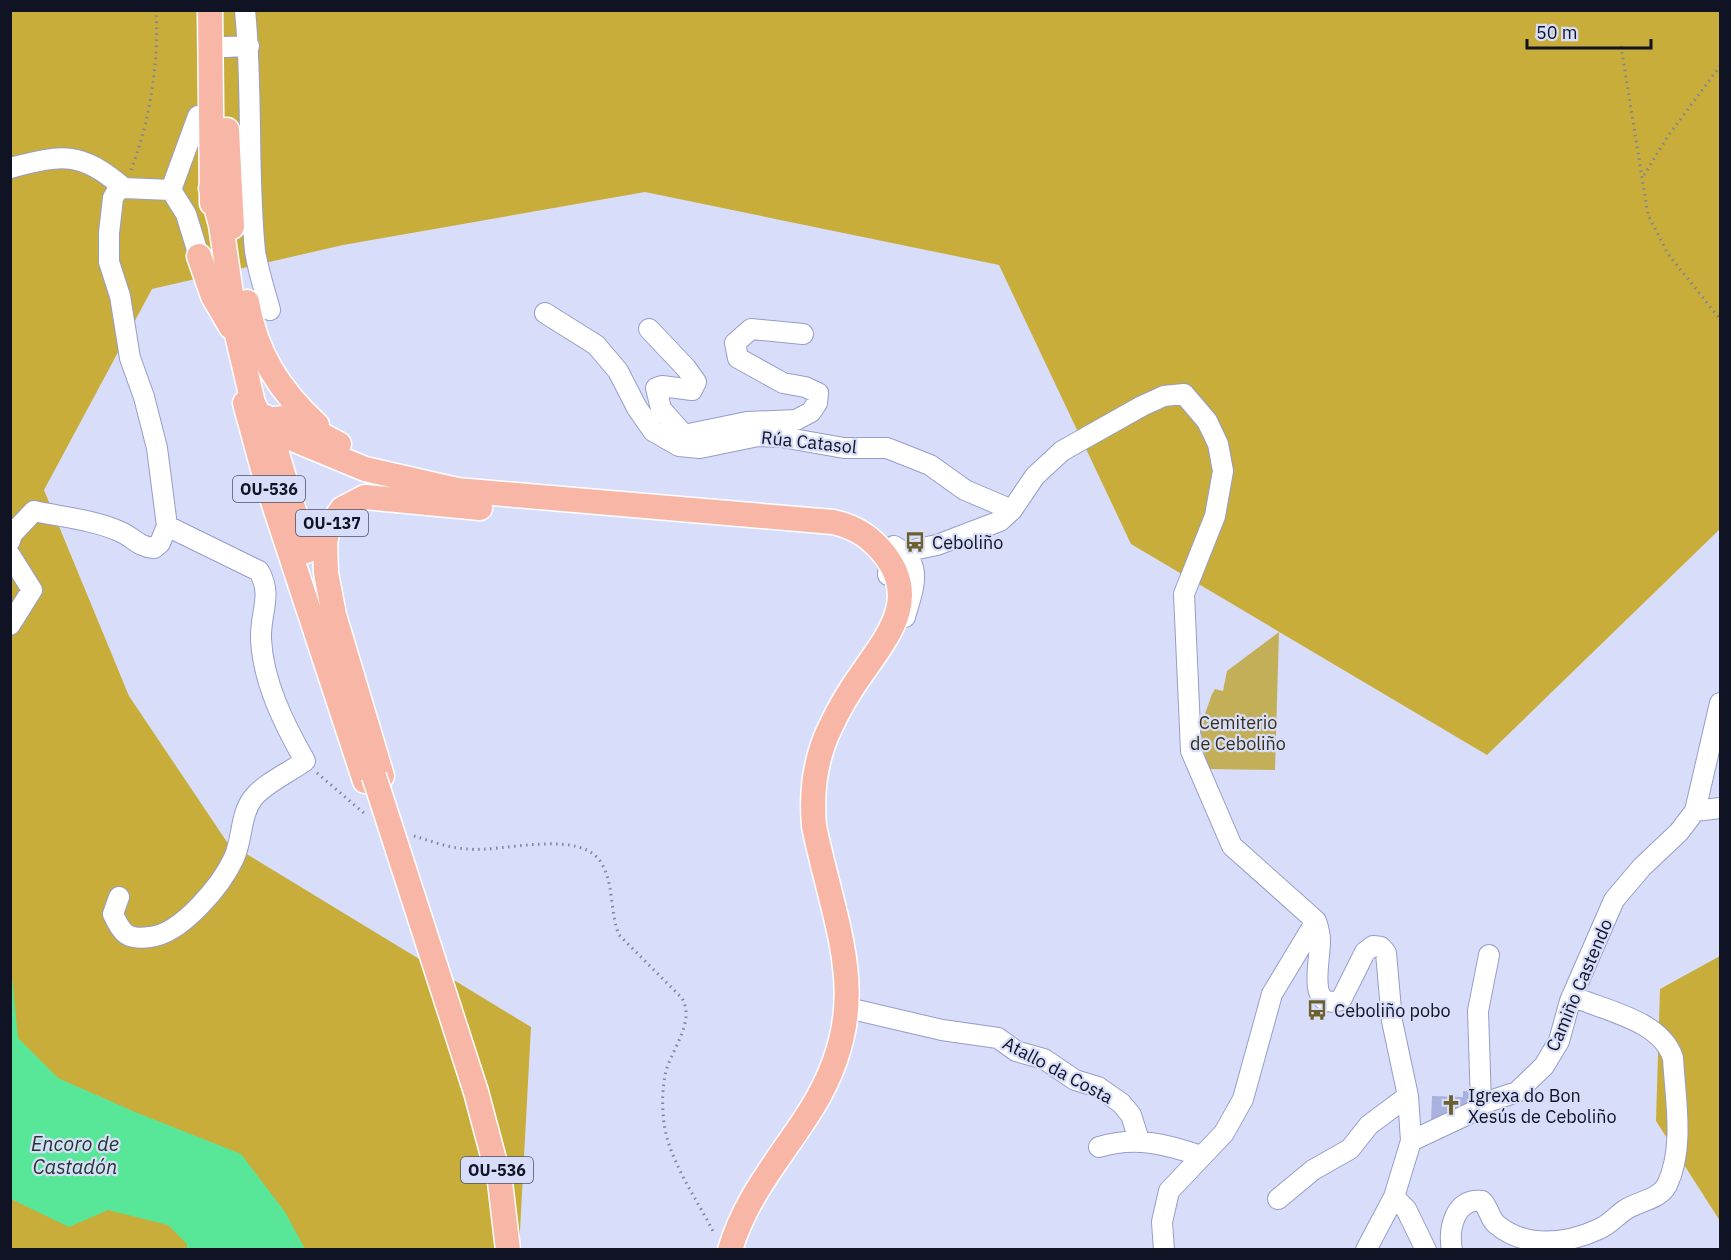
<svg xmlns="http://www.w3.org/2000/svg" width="1731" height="1260" viewBox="0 0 1731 1260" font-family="'IBM Plex Sans',sans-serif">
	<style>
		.green { fill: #c4af59 }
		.forest { fill: #c8ad3a }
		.water { fill: #58e799 }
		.building { fill: #a9b2df }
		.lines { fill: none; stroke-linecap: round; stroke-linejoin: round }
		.minor-casing { stroke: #959dca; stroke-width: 22 }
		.major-casing { stroke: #fff; stroke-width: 27 }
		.path { stroke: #7f849a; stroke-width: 3; stroke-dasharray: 1.5 4.5; stroke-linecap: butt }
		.minor { stroke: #fff; stroke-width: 20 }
		.major { stroke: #f8b7a6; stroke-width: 24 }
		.major-bridge-casing { stroke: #fff; stroke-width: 27; stroke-linecap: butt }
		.major-bridge { stroke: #f8b7a6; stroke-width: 24 }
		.labels { text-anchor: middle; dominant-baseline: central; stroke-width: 4.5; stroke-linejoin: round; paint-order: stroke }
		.shield { fill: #d8defa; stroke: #4c5064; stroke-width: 1.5 }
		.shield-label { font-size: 16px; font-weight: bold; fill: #101323 }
		.street-label { font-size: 18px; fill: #101323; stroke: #d8defa }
		.poi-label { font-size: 18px; fill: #101323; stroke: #d8defa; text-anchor: start }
		.park-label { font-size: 18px; fill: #363018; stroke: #d8defa }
		.water-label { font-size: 20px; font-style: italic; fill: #1f3628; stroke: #d8defa }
	</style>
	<rect width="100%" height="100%" fill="#d8defa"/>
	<!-- green -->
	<path class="green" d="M1279,632l-4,138 -68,-1 -7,-41 12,-34 3,-5 8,2 4,-20z"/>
	<!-- forest -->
	<path class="forest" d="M10,11h1710v518l-233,226 -356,-211 -132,-279 -354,-73 -302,53 -191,44 -108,201 85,206 98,146 304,185 -12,222h-508z
		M1720,956v265l-64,-100 4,-132z"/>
	<!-- water -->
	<path class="water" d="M11,879l1,97 6,62 40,40 77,34 106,42 44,58 20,37h-118v-5l-19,-19 -60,-15 -39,17 -58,-28z"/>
	<!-- building -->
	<path class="building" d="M1463,1091h8l-2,22 -21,8h-17l1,-25 31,1z"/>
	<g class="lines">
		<!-- minor casing -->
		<g class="minor-casing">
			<path id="minor" d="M245,10c8,81 2,161 10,241 3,20 10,40 15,59
				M225,47l24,-1
				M10,168c54,-14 70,-17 114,20
				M171,190l27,-74
				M171,190l15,24 13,42
				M545,313l51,32 22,26 19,37 16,23 26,15 21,2 58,-12 24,1 62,11h43l43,17 35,25 47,20
				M649,329l37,39 10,14 -4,8 -30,-4 -6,2 5,21 23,26
				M679,446l5,-11 63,-13 49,-2 15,-8 6,-9 1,-10 -13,-6 -22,-4 -45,-25 -3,-15 16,-14 52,5
				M10,541l2,-7 22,-23c28,6 61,9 87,21 13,6 18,15 33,16l6,-5 7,-17
				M894,546c31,18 19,42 11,71
				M10,555l22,35 -22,35
				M888,575l1,-14 9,-8 39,-8 63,-24 12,-11 23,-34 27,-25 80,-45 22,-10 20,-2 23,27 11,23 5,27 -8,45 -31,78 7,157 41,95 84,75
				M1695,811l25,-3
				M119,897l-6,17c9,20 14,26 37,23 31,-3 71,-51 84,-79 9,-20 6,-43 19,-60 12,-15 37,-26 52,-37 -21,-37 -42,-79 -44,-122 -1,-27 12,-43 -2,-68l-92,-45 -10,-78 -13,-51 -14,-39 -10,-62 -11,-34v-29l4,-35 4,-7 7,-3 47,2
				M1316,921c2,6 4,13 4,19 1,19 -15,72 21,60l24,-48 8,-6 8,1 5,6 6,68 16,75 3,45 66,-31 4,-6 36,-12 27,-26 15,-25 11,-40 44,-101 28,-33 37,-35 16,-21 25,-108
				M848,1008l94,22 56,8 18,13 28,8 31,21 23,7 23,16 10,12 8,25
				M1481,1104l-3,-93 11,-56
				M1099,1147c36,-11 67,-3 102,9
				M1394,1197l12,12 20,41
				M1278,1199l35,-29 37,-21 19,-24 39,-29
				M1164,1250l-2,-28 7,-31 55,-58 19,-34 29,-105 44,-73
				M1366,1250l28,-53 17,-56
				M1452,1250c-4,-21 3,-53 30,-49 7,7 7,16 14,23 29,25 71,20 103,5 10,-4 17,-13 26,-19 13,-9 34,-10 42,-25 18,-37 8,-88 6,-127 -12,-38 -68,-47 -101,-62"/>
		</g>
		<!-- major casing -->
		<g class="major-casing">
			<path id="major" d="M210,10l2,193
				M227,130l5,97
				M211,188l10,37 16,110 16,68 8,16 29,19 75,31 92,21 376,32c22,5 37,14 52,33 33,43 5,78 -20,114 -13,18 -26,39 -35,59 -15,31 -19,64 -16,98 22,107 62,178 -2,282 -29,47 -66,87 -82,142
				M199,256l14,40 18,31
				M247,302c9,52 32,88 70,123
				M245,403l21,77 99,301
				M266,417l40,134
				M268,426l5,-7 12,-1 14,5 40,21
				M382,776l-48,-161 -8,-42 -1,-31 3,-12 14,-21 23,-12 115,11
				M476,1092l24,90 8,68"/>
		</g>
		<!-- path -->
		<path class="path" d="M1621,46l27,169 20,39 52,65
			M131,170c19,-49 28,-107 25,-160
			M1644,175l24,-39 52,-70
			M317,773l48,41
			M414,836c17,5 35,12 53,13 35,4 114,-22 135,15 12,21 8,49 17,71l63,63c13,24 -9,49 -16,73 -4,16 -4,36 -2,52 5,38 33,76 50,110"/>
		<!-- minor -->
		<use href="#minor" class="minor"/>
		<!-- major -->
		<use href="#major" class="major"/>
		<!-- major-bridge casing -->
		<g class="major-bridge-casing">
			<path id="major-bridge" d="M374,776l102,316"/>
		</g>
		<!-- major-bridge -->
		<use href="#major-bridge" class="major-bridge"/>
	</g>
	<!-- icons -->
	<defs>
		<g id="bus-bare" transform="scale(1.62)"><path d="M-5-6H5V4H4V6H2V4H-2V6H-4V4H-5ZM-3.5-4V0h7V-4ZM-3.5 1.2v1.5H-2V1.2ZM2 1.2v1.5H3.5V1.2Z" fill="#6c602d" stroke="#d8defa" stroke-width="2.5" paint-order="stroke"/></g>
		<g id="church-bare" transform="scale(1.62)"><path d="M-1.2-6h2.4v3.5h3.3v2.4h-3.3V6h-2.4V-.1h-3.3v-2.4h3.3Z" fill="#6c602d" stroke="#d8defa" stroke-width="2.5" paint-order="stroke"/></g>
	</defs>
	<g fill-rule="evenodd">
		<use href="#bus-bare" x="915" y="542"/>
		<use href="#bus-bare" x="1317" y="1010"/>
		<use href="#church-bare" x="1451" y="1105"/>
	</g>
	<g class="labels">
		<!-- shield labels -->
		<g class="shield">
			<rect x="233" y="476" width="72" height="26" rx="4.5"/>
			<rect x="296" y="510" width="72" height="26" rx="4.5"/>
			<rect x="461" y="1157" width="72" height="26" rx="4.5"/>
		</g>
		<g class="shield-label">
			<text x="269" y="489">OU-536</text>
			<text x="332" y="523">OU-137</text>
			<text x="497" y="1170">OU-536</text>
		</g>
		<!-- street labels -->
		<g class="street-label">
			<text transform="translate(809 442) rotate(6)">Rúa Catasol</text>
			<text transform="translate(1579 985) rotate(-67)">Camiño Castendo</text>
			<text transform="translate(1058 1070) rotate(28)">Atallo da Costa</text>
		</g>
		<!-- poi labels -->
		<g class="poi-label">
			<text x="932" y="542">Ceboliño</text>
			<text x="1334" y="1010">Ceboliño pobo</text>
			<text x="1468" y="1095">Igrexa do Bon<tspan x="1468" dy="21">Xesús de Ceboliño</tspan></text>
		</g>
		<!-- park labels -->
		<g class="park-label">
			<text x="1238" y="722">Cemiterio<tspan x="1238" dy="21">de Ceboliño</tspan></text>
		</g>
		<!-- water labels -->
		<g class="water-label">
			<text x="75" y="1143">Encoro de<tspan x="75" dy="23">Castadón</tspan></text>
		</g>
	</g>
	<!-- border -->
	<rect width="1731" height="1260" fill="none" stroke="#101323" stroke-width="24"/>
	<!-- scale -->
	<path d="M1527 39v9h124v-9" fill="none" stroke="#101323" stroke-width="3"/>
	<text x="1536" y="39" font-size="18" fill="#101323" stroke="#d8defa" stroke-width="4.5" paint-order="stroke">50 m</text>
</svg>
